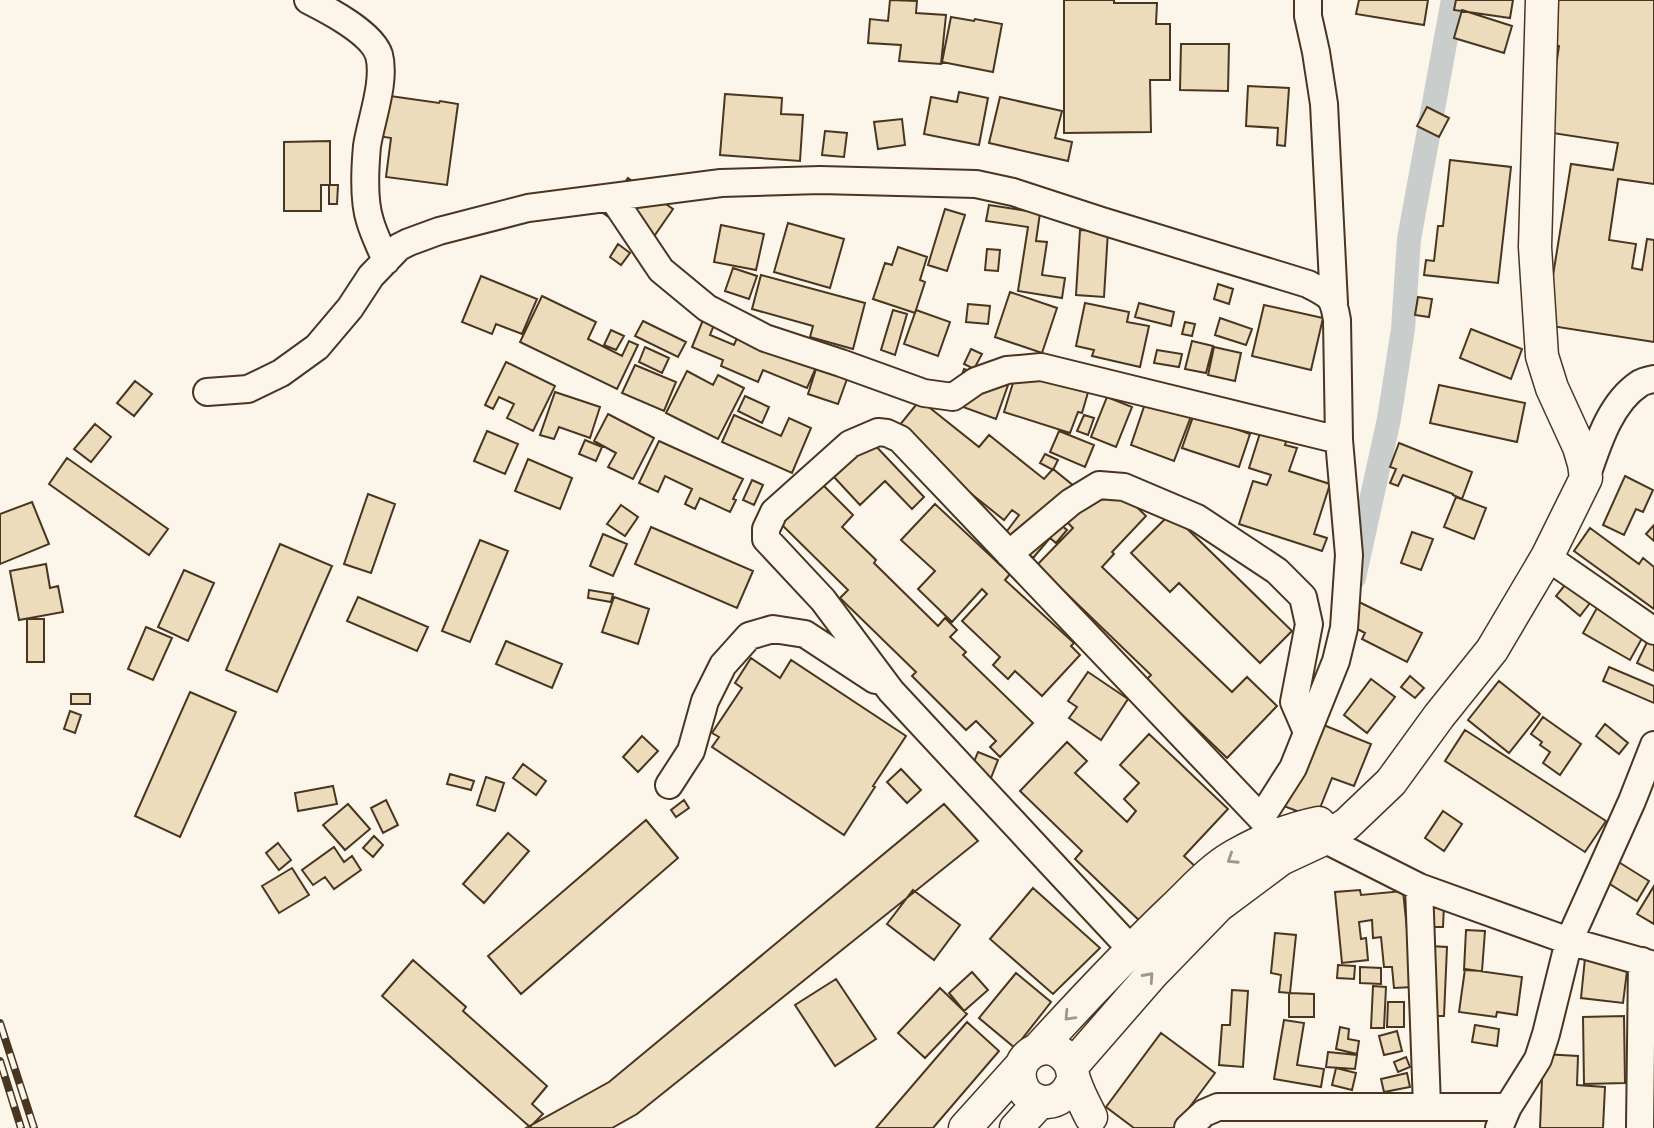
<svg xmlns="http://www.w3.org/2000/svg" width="1654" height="1128" viewBox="0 0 1654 1128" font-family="'Archivo Narrow',sans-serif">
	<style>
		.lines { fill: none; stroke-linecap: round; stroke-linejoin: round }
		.canal { stroke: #c9cecd; stroke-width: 24 }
		.building { fill: #ecdcbc; stroke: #4a3520; stroke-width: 2 }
		.minor-casing { stroke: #4a3520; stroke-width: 30 }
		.major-casing { stroke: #4a3520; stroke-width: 35 }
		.minor { stroke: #fbf6e9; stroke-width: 26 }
		.major { stroke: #fbf6e9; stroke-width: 32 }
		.rail-casing { stroke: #4a3520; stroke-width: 8 }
		.rail { stroke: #fbf6e9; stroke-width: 5; stroke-dasharray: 16; stroke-linecap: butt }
		.oneway { stroke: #a29684 }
	</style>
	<rect width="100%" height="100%" fill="#fbf6e9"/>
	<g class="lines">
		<!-- canal -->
		<path class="canal" d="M1354,578l35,-159 14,-90 6,-90 44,-239"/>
	</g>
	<!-- building -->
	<path class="building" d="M890,0l27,1 -1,12 30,2 -5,49 -42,-3 2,-16 -33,-2 2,-24 18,2z
		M1064,0h50v3h43l-1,21h14v56h-20l1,52 -87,1z
		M1359,0h69l-4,25 -68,-11z
		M1456,0h57l-3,18 -56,-8z
		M1555,0h99v184l-36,-5 -9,61 27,4 -4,24 10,2 5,-31 7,1v102l-109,-17 26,-161 42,6 5,-27 -72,-11 13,-86 -11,-2z
		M1462,10l50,16 -8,27 -50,-15z
		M951,17l23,4 1,-2 27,5 -9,48 -51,-10z
		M1181,44h48l-1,47 -48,-1z
		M1248,86l41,2 -4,58 -8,-1 1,-17 -32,-2z
		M959,92l29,6 -9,47 -55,-11 7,-37 26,5z
		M725,94l57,4 -1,16 22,1 -3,46 -80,-6z
		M383,95l56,8 1,-2 18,3 -11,81 -61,-8 5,-39 -13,-2z
		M1000,97l62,14 -7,27 17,4 -4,19 -79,-18z
		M1427,107l22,11 -10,19 -22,-11z
		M902,119l3,26 -27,4 -4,-27z
		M825,131l22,2 -3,24 -22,-2z
		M330,141v44h8l-1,19h-8v-19h-8v26h-37v-69z
		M1450,160l61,7 -13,116 -74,-8 2,-15 8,1 4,-35h5z
		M628,178l45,31 -25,36 -45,-32z
		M989,205l51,8 -4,28 11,1 -5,33 23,3 -3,20 -44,-7 10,-64 -42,-6z
		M945,209l20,6 -18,56 -19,-6z
		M788,223l56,16 -14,49 -56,-16z
		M721,225l43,9 -8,36 -42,-8z
		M1080,230l28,1 -4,66 -28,-2z
		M618,244l12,9 -9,12 -11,-8z
		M898,247l29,10 -7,23 5,2 -10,31 -42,-14 12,-36 7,2z
		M987,249l13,1 -2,21 -13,-1z
		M733,268l24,8 -8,23 -24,-8z
		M761,275l104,28 -12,46 -43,-12 3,-11 -61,-17z
		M481,276l56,23 -15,35 -26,-10 -4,10 -30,-12z
		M1218,284l15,5 -4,15 -15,-5z
		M1010,292l47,16 -15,45 -47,-16z
		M542,296l54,26 -8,17 34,17 7,-15 9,4 -21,44 -97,-47z
		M1418,297l14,2 -3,18 -14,-2z
		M1085,303l44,9 -2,10 22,4 -9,41 -48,-11 2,-6 -18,-4z
		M1139,303l35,9 -3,14 -36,-9z
		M968,304l22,2 -2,18 -22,-2z
		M1264,305l59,13 -12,52 -59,-14z
		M893,310l14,4 -12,41 -14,-5z
		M916,310l34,12 -12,34 -34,-12z
		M705,315l11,5 -6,15 24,10 6,-14 78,32 -11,25 -44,-18 -5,12 -37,-16 2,-6 -31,-13z
		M1220,318l32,11 -6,16 -31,-10z
		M643,321l43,21 -8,15 -43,-21z
		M1185,322l10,2 -3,12 -10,-2z
		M1471,329l51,20 -11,30 -51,-21z
		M611,330l13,6 -8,14 -12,-5z
		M1192,341l21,5 -7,27 -21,-4z
		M645,347l24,11 -7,15 -23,-11z
		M1214,347l27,6 -6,28 -27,-6z
		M971,349l11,5 -8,15 -10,-5z
		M1157,350l25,4 -3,13 -25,-4z
		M506,362l49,24 -22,45 -26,-13 7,-14 -15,-7 -6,12 -8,-4z
		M635,365l41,17 -12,29 -42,-18z
		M1018,367l71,22 -7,24 -4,-1 -8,21 -66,-21z
		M816,369l31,10 -9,25 -30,-10z
		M964,369l44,16 -12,34 -44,-16z
		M687,371l26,14 5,-10 26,13 -26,51 -52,-26z
		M135,381l17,13 -18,22 -17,-13z
		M1439,385l86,18 -8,39 -87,-19z
		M555,392l45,15 -10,31 -31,-11 -5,12 -14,-4z
		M1148,395l45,16 -19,50 -43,-16z
		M745,396l24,11 -7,16 -24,-12z
		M1107,397l25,10 -16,40 -25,-10z
		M920,400l59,47 10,-12 55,44 9,-10 27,22 -24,30 11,9 -11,13 -6,-5 -17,20 -29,-23 15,-20 -7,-5 -8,10 -110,-88z
		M608,414l46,24 -21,41 -25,-12 8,-14 -22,-12z
		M1194,414l56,20 -11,33 -57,-19z
		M734,415l47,21 8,-18 22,10 -19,45 -70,-31z
		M1084,415l10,3 -6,17 -11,-4z
		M95,424l16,13 -20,25 -17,-13z
		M1261,430l26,9 -2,6 12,3 -8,23 41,13 -16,50 13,4 -5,13 -83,-27 14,-43 14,4 4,-10 -22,-7z
		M487,431l31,13 -13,30 -31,-13z
		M1059,431l35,14 -9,22 -35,-15z
		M585,440l17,7 -6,14 -17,-7z
		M659,441l84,38 -10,20 3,1 -6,12 -30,-14 -5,11 -10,-5 7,-15 -27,-13 -7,16 -19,-9z
		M871,441l53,56 -12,12 -27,-28 -25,24 -26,-28z
		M1399,443l73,29 -10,27 -9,-4v-1l-50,-19 -5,11 -8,-3 6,-14 -6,-2z
		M1045,454l13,6 -5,10 -13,-7z
		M67,458l101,71 -19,26 -100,-71z
		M528,459l44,19 -12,31 -45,-18z
		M1625,476l28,14 -10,22 -7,-3 -12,26 -21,-10z
		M816,478l37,37 -11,12 34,33 -2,3 64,63 7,-8 12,12 -7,7 16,15 -3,3 70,68 -33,34 -10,-10 6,-6 -20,-20 -10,9 -54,-54 4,-4 -76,-74 8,-8 -72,-71z
		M752,480l11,5 -9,20 -11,-5z
		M1096,485l16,15 8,-9 26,25 -34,36 2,2 -12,13 130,125 15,-15 30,29 -50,52 -81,-78 5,-5 -114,-110 36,-37 -9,-9z
		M368,494l27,10 -24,69 -27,-9z
		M1456,497l30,11 -12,31 -30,-12z
		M32,502l17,42 -49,20v-50z
		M935,504l75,70 -5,6 69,63 -3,3 9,9 -38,41 -27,-25 -7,8 -15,-14 7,-8 -38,-36 25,-27 -5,-5 -30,33 -34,-33 17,-18 -34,-31z
		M621,505l17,12 -13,19 -18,-12z
		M1171,513l121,118 -32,32 -81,-80 -9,9 -39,-39z
		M1654,525v16l-8,-7z
		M651,527l102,44 -16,37 -102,-44z
		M1590,528l49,36 4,-6 11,9v42l-80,-58z
		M1412,532l21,7 -12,31 -20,-7z
		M603,534l24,10 -14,32 -23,-10z
		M480,540l28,11 -38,91 -28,-11z
		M280,544l52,22 -55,126 -51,-22z
		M46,564l4,24 8,-2 5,26 -44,8 -9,-49z
		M184,570l30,13 -26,58 -30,-14z
		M1573,575l24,19 -17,22 -24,-20z
		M589,590l24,4 -2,8 -23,-4z
		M358,597l70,30 -11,24 -70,-30z
		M614,597l35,12 -11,35 -36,-12z
		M1603,597l47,27 -20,36 -47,-27z
		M1357,601l65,32 -15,29 -45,-23 3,-6 -19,-10z
		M27,619h17v43h-17z
		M146,627l26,11 -19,42 -25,-11z
		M1652,632l2,1v38l-17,-8z
		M506,641l56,23 -10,24 -56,-24z
		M751,658l29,20 11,-18 115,76 -33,50 2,1 -31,48 -132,-88 7,-10 -7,-4 30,-45 -7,-5z
		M1609,667l45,19v17l-51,-22z
		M1088,672l40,27 -27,41 -32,-22 8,-11 -9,-6z
		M1410,676l14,12 -9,10 -14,-11z
		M1371,679l24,18 -28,36 -23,-18z
		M1499,681l41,33 -31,39 -41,-33z
		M190,692l46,20 -56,125 -45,-21z
		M71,694h19v10h-19z
		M70,711l11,4 -6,18 -11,-4z
		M1543,717l38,27 -21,31 -17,-12 7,-11 -10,-7 2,-3 -11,-8z
		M1311,720l60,24 -17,42 -22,-8 -16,40 -38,-14z
		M1605,724l23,19 -9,11 -23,-18z
		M1465,730l141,91 -21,31 -140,-91z
		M1149,734l79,75 -44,47 14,13 -53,57 -70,-67 7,-8 -62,-60 47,-49 20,19 -12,12 52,49 9,-11 -12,-12 15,-16 -19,-18z
		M642,736l16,15 -20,21 -15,-15z
		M978,752l20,8 -7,18 -20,-9z
		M523,764l23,17 -10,14 -23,-17z
		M901,769l20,21 -14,13 -20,-21z
		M450,774l24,7 -3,9 -24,-6z
		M486,777l18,6 -9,28 -18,-6z
		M333,786l4,18 -39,7 -3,-18z
		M386,800l12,25 -15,8 -12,-25z
		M684,800l5,8 -13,9 -5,-7z
		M348,804l22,25 -25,21 -22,-25z
		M944,804l34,37 -341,273 -25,14h-86l83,-46z
		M1443,811l19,13 -18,27 -19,-13z
		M646,820l32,38 -157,136 -33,-38z
		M508,833l21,18 -45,52 -21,-19z
		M374,836l9,9 -10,12 -10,-9z
		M278,843l13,17 -12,10 -13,-17z
		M334,847l10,15 8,-6 9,14 -27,19 -9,-12 -12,8 -11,-15z
		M1617,861l32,20 -12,20 -32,-20z
		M292,868l17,27 -30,18 -17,-27z
		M1654,886v38l-17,-10z
		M1033,888l67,60 -47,46 -63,-55z
		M913,890l47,35 -26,35 -47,-36z
		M1360,890l1,5 42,-4 10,96 -19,1 -2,-21h-8l-3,-30 -8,1 -1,-18 -13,2 2,17 5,-1 2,22 -26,3 -7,-71z
		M1415,904l29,1 -1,22h-12l-1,19 17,1 -3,69h-20z
		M1466,930l19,1 -3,40 -18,-1z
		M1275,933l21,2 -6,58 -11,-1 2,-17 -10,-2z
		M1585,958l43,5 -5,40 -42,-5z
		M413,960l53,47 -3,4 84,75 -15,18 11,10 -13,13 -148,-131z
		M1338,965l17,1 -1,13 -17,-1z
		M1360,967l21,1v16l-21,-1z
		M1465,969l57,8 -5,38 -20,-3 -1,5 -37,-5z
		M972,972l16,18 -24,21 -15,-18z
		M1016,973l35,29 -36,46 -36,-30z
		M836,979l40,60 -41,27 -40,-61z
		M1373,986l13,1 -2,41h-13z
		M940,988l27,26 -42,44 -27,-25z
		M1232,990l16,1 -5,76 -24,-2 3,-40h8z
		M1289,993l25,1v23h-25z
		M1388,1002h16v25h-17z
		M1624,1016l1,67 -41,1 -1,-67z
		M1284,1020l20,3 -7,42 27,4 -3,18 -47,-8z
		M967,1022l32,29 -66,77h-57z
		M1475,1025l24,4 -2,17 -25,-4z
		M1340,1027l9,2 -1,10 11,2 -2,13 -21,-5z
		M1397,1031l5,20 -18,4 -5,-19z
		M1161,1033l54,40 -41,55h-40l-28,-21z
		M1328,1052l29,3 -2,14 -29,-2z
		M1543,1054l35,2 -1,29 28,2 -2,41h-63z
		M1406,1057l4,10 -12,5 -4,-10z
		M1336,1068l20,5 -4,17 -20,-5z
		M1407,1073l3,14 -26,5 -3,-13z"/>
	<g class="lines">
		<!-- minor casing -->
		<g class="minor-casing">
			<path id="minor" d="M308,0c20,10 64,33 71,55 7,26 -8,65 -12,91 -2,22 -4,54 3,75 4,14 11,27 16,40
				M1308,0v16l8,36 8,52 10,199
				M612,197l49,73 46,38 58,30 76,25 83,30 29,4 23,-16 31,-11 34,-3 298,73
				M207,392l41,-3 33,-16 36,-26 33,-39 21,-32 28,-29 10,-5 30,-11 89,-23 193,-25 99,-3 156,4 37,8 89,29 206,63c22,12 25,11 29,36l2,120 10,115 -5,73 -8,33 -43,107 -32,50
				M1586,478c11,-31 23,-74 53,-94 4,-3 10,-4 15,-5
				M1009,554l62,-52 28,-17 25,2 73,31 80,53 26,26 6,27 -15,78 13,30
				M1547,557l107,74
				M669,785l22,-34 14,-50 18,-36 26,-29 24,-7 32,5 70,46
				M1324,839l95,48 150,54 85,24
				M1419,887l8,219
				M1131,949l-240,-258 -68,-91 -57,-61v-10l8,-17 76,-68 28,-12 9,1 13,6 361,379 11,14
				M1188,1128l16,-15 14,-6h290
				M1499,1128l9,-21 30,-48 8,-25 23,-93 63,-140 22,-56
				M1640,1128l2,-167"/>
		</g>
		<!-- major casing -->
		<g class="major-casing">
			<path id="major" d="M1038,1049c44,-48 88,-95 135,-140 19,-18 38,-40 61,-53 26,-15 56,-27 85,-33
				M1072,1066l81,-93 65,-67 63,-47 43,-20 23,-15 44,-42 48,-66 53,-66 55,-93 39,-79 -2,-14 -5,-17 -27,-59 -10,-32 -7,-109 7,-247
				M1073,1080c-5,12 -12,21 -26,22 -9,0 -18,-4 -23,-12 -18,-32 25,-59 45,-28 4,6 3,13 6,20 4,12 10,23 16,35
				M965,1128l55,-61
				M1016,1128l24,-26"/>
		</g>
		<!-- minor -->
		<use href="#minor" class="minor"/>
		<!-- major -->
		<use href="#major" class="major"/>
		<!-- rail casing -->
		<g class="rail-casing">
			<path id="rail" d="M0,1023l34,105
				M0,1061l21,67"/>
		</g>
		<!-- rail -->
		<use href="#rail" class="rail"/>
	</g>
	<!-- one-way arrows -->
	<defs><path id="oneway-chevron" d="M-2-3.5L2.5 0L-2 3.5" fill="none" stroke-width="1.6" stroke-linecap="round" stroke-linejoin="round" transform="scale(1.75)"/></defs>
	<g class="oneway">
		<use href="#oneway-chevron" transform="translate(1232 859) rotate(147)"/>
		<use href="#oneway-chevron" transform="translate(1149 977) rotate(-48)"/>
		<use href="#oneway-chevron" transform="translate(1069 1016) rotate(133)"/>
	</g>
</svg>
